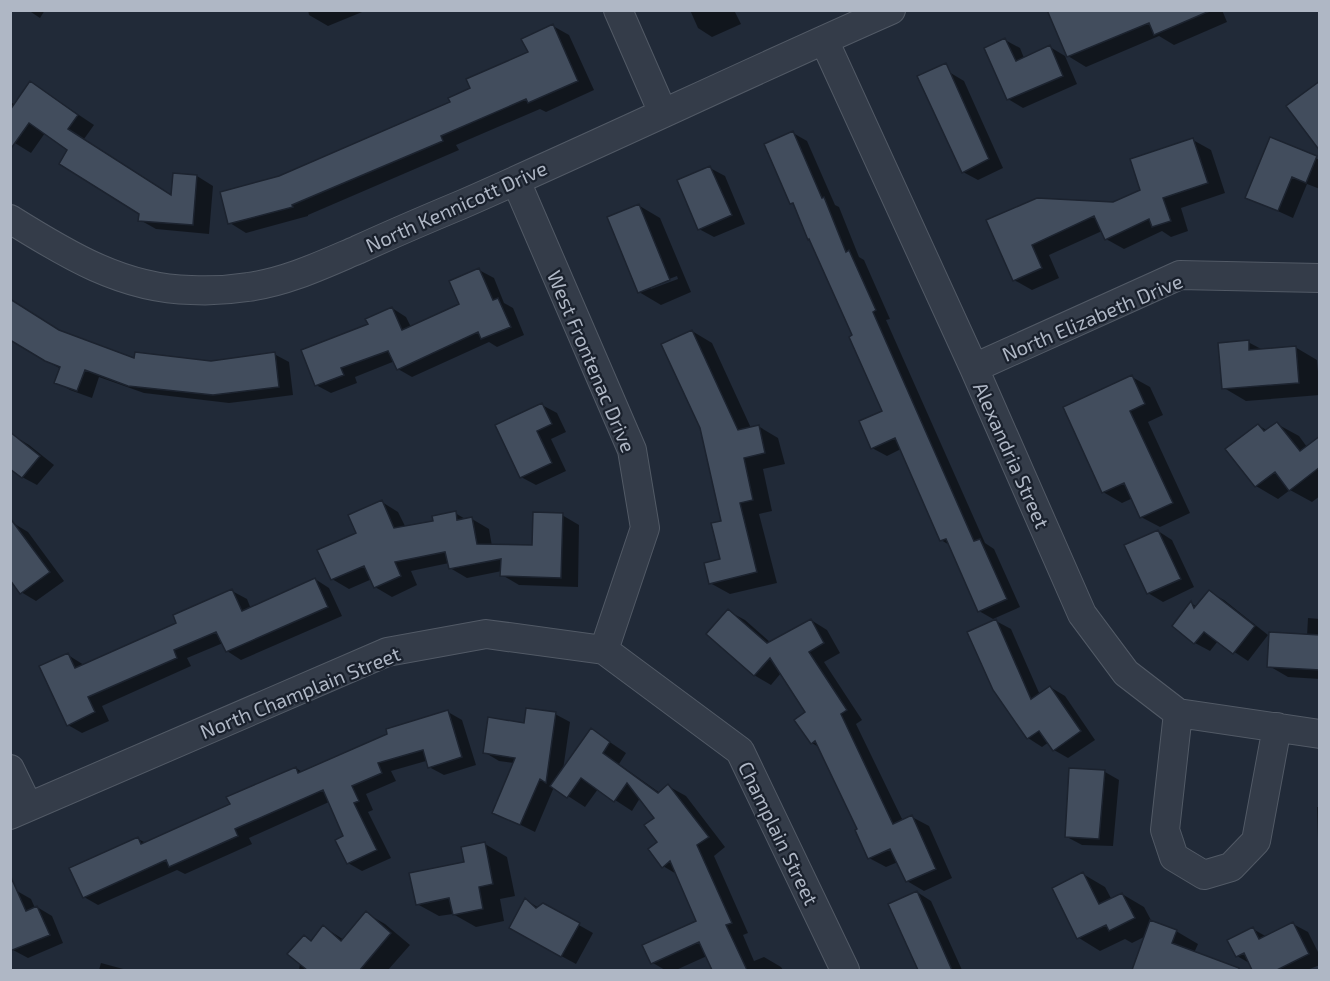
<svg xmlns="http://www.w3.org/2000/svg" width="1330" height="981" viewBox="0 0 1330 981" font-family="'Exo 2',sans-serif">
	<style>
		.shadow { fill: #0007; fill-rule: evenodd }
		.building { fill: #424d5d; stroke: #1c232f; stroke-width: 1.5 }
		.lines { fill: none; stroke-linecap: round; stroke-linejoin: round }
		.minor-casing { stroke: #525a66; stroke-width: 30 }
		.minor { stroke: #343c49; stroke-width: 28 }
		.labels { text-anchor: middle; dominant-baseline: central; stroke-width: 4.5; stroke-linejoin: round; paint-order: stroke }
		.street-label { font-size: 20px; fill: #afb7c5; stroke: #1a212d }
	</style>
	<rect width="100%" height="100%" fill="#212a38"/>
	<!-- shadow -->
	<path class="shadow" d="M28,10h17l-5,8z
		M308,10h59l-39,16 -19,-11z
		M690,10h44l7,14 -29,13 -14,-9z
		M1056,10h166l5,12 -53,23 -15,-9 -73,31 -18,-11z
		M553,26l16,9 25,55 -48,22 -6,-3 -84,36 3,5 -151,65v1l-62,17 -16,-10 50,-46 172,-75 78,-49z
		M1005,40l15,8 4,10 26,-11 15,9 12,28 -54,24 -15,-9z
		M949,72l15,9 39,87 -25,12 -15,-8z
		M31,83l63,42 -10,14 89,57 24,-20 16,10 -4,48 -53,-5 -16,-9 1,-7 -72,-63 -24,-17 -14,20 -21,-13v-38l6,3z
		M793,133l14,8 28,64 4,2 20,50 5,3 26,59 -4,1 99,223 9,6 26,58 -27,12 -14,-8 -28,-65 -10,-6 -40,-91 -14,7 -15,-8 12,-36 -30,-76 -58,-130 -5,-3z
		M1271,139l49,21v29l-13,-5 -14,34 -46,-21z
		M1193,140l18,10 14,43 -44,15 7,23 -17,6 -9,-6 -38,18 -18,-10 -4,-8 -53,24 10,23 -27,12 -18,-10 -26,-59 125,-17 29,-13z
		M710,168l15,8 20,48 -31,13 -15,-8z
		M638,205l22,13 31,74 -30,13 -22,-13zM677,276l1,3 -27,10v-3z
		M479,270l15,8 10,25 9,5 11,27 -27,12 -8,-5 -77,35 -14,-8 -3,-8 -40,16 2,6 -26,10 -15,-8 54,-60 22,-17 14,9 5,10 50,-22z
		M692,331l20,12 39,85 7,-2 20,12 7,26 -22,5 9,42 -13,3 18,69 -47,11 -20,-11 12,-23 1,-38 -22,-94z
		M62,333l73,27 76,2 63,-8 15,8 4,33 -64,8 -85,-10 -45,-16 -7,21 -22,-8 -14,-8 5,-13 -16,-9z
		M1248,342l15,8 32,-3 22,13 3,35 -74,6 -22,-13z
		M1132,377l18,10 13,28 -15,7 42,91 -30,14 -19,-10 -8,-19 -11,5 -19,-11z
		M542,405l15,8 9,19 -15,7 15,32 -30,14 -15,-8z
		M1277,424l22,12 8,11 13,-10v59l-8,6 -22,-12 -12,9 -22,-13 -29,-37 31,-24 10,6z
		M14,436l15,9 25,20 -17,20 -15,-8z
		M382,502l16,10 8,16 29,-6 20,-9 12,7 5,-1 17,10 3,17 41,1 29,-32 17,10 -1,62 -59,-2 -17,-10v-4l-35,7 -17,-10 -1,-5 -38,8 6,14 -25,12 -17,-10 -3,-8 -23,10 -17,-10 26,-46z
		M13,523l15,9 36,49 -28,20 -15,-9z
		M1158,531l14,9 22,47 -31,15 -15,-9z
		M315,579l14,9 13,28 -101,44 -14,-9 -4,-8 -36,15 4,8 -89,40 7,15 -27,12 -14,-8v-70l16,10 94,-42 54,-32 15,8 4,10z
		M1209,592l15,8 44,35 -20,26 -30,-20 -8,10 -15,-8 -4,-40 6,4z
		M728,611l17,9 26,23 40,-23 16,10 13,23 -16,9 38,58 -6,4 47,97 9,-4 17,9 23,52 -28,13 -17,-10 -9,-19 -12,5 -17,-9 -10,-28 -39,-82 -8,-5 -5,-30 -26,-40 -10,12 -17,-10z
		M1308,618l12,1v60l-32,-2 -19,-11 38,-30z
		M996,621l15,8 29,66 10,-8 15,9 30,44 -27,18 -14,-8 -5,-8 -7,5 -14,-9z
		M448,712l14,8 14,45 -32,10 -15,-8 -3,-6 -35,10 5,10 -30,13 7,16 -5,2 23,46 -29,13 -14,-8 -3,-26 -16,-35 -80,36 3,6 -67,30 -8,-4 -79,35 -14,-8 54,-58 8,4 86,-38 64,-37 6,4z
		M555,714l15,8 -7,48 29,-40 34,23 -7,11 41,29 8,-7 18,10 39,51 -11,9 34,77 -5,2 11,26 10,-4 17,10 2,3h-70l-6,-14 -31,14h-11l-12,-7 45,-42 -20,-46 -15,-9 -7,-48 -16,-20 -8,13 -34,-22 -13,18 -31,-20 -19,45 -41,-20 20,-49 -15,-2 -15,-9 41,-28z
		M1105,772l14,8 -6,66 -31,-1 -15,-8z
		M1317,807h3v64h-1z
		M485,844l22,13 8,39 -15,3 4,22 -28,6 -23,-13 -14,2 -22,-12 49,-41z
		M1083,874l22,13 7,13 10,-6 22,13 8,15 24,9 22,13 -4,9 33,17h-94l13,-34 -14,7 -7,-4 -25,12 -21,-13 -25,-49z
		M17,891l14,8 4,9 2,-1 15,9 11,27 -35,15 -15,-8z
		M917,892l14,9 31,69h-43l-29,-66z
		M526,900l13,8 4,-3 50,28 -17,31 -48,-26z
		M366,913l19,11 25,21 -22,25h-89l5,-33 8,4 12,-14 20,13z
		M1293,924l15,8 12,24v9l-13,5h-53l-3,-6 -14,-8 16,-27 14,8z
		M101,963l26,7h-28z"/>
	<!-- building -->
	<path class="building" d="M1047,10h165l-58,25 -5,-12 -82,34z
		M553,24l25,57 -50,22 -2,-4 -85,37 2,5 -151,64 1,2 -65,17 -8,-32 59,-16 171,-74 -2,-4 22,-10 -4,-9 62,-27 -7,-13z
		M1005,38l11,23 34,-16 13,31 -56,24 -23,-52z
		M946,63l43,96 -27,14 -45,-97z
		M30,81l48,34 -10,14 103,66 2,-22 24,2 -4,50 -55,-4 1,-7 -80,-50 8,-14 -38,-27 -19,27v-40z
		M1320,81v70l-34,-45z
		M793,131l29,67 2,-1 22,55 3,-2 27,60 -3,2 101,229 6,-2 27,60 -29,13 -32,-73 -6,2 -45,-103 -24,11 -12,-28 23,-10 -33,-74 3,-2 -43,-96 -1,1 -15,-37 -3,1 -26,-60z
		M1270,137l47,19 -11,27 -14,-6 -14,34 -33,-13z
		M1193,138l15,45 -45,15 8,23 -19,6 -3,-8 -44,21 -11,-24 -62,29 10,23 -29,13 -27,-61 51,-22 76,4 27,-12 -10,-31z
		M710,166l22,49 -34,15 -21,-50z
		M639,204l31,76 -32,13 -31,-76z
		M479,268l14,32 5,-2 13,29 -30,12 -3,-7 -81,38 -9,-19 -47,17 3,7 -29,11 -14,-36 67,-26 -3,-5 27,-12 10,23 57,-26 -10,-23z
		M10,299l49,31 75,28 1,-6 76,9 64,-9 4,35 -66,8 -85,-9 -43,-16 -8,21 -23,-8 6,-16 -15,-6 -35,-21z
		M692,330l46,100 21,-5 6,28 -21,5 9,42 -13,3 17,69 -48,12 -5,-21 16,-4 -9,-36 10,-2 -21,-93 -39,-84z
		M1249,340v10l47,-4 3,37 -77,6 -4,-46z
		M1132,375l13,29 -15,7 43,92 -33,15 -16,-35 -22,10 -39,-86z
		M542,403l10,21 -15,7 15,32 -32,15 -25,-53z
		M1277,422l23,29 20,-15v31l-31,24 -14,-19 -20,15 -30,-38 33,-25 6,7z
		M10,432l30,24 -18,22 -12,-9z
		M382,500l12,28 39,-7 -1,-5 24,-5 1,9 15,-3 5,27 55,1 1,-33 30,1 -2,65 -61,-2 1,-17 -52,10 -4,-17 -50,10 6,14 -27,12 -10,-22 -33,14 -14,-30 39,-17 -8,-18z
		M10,518l40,54 -30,22 -10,-14z
		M1158,530l23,49 -34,15 -23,-49z
		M315,578l13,29 -102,45 -10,-20 -42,18 3,8 -89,39 7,15 -28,14 -28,-60 29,-13 7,15 101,-45 -3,-8 59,-26 10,22z
		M1209,590l46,36 -22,28 -29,-22 -10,12 -22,-18 19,-25 3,7z
		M728,609l39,34 44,-24 13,24 -15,9 38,58 -6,4 52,110 19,-9 24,54 -30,13 -16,-33 -22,10 -13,-29 2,-1 -42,-88 -4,3 -17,-24 11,-8 -35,-54 -16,18 -48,-42z
		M996,619l35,80 19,-13 31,45 -28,20 -14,-20 -12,8 -34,-49 -26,-58z
		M1269,632l51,3v35l-53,-3z
		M526,708l30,4 -10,71 -6,-4 -20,46 -28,-12 23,-55 -32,-5 5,-36 36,6z
		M448,710l14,47 -34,11 -5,-18 -45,13 4,10 -30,13 7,15 -5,2 23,47 -30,14 -12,-24 8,-4 -20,-46 -88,39 3,7 -69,31 -3,-7 -83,38 -14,-30 69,-31 3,7 89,-40 -4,-7 70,-30 2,6 89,-39 -1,-5z
		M591,728l19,14 -7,11 55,40 10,-9 41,53 -12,8 35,78 -6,2 21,45h-35l-13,-28 -48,22 -9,-19 54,-24 -26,-60 -8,7 -14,-19 9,-7 -13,-17 10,-7 -27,-35 -13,19 -33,-24 -14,20 -17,-12z
		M1069,768l36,2 -6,69 -34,-2z
		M485,842l8,42 -14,3 4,22 -30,6 -4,-17 -33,7 -7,-32 55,-11 -3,-15z
		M1083,872l16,32 23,-11 13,25 -26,13 -3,-6 -29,14 -25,-51z
		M10,875l16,36 11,-5 13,29 -40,16z
		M917,891l35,79h-34l-30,-66z
		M525,898l11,10 7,-5 37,20 -19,34 -52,-29z
		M366,911l25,22 -31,37h-53l-20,-16 17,-19 7,6 12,-16 18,16z
		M1150,920l27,10 -5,13 67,25v2h-107z
		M1293,922l16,32 -32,16h-25l-8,-17 -8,4 -9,-17 26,-13 6,12z"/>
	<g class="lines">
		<!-- minor casing -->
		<g class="minor-casing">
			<path id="minor" d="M618,10l45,103
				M824,40l150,328 108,246 44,59 52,40 142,21
				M516,181l116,269 13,78 -41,122
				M10,219c56,35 113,70 181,71 19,1 38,0 57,-3 38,-5 74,-22 109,-37 35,-16 70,-31 106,-46 143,-63 285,-131 428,-194
				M974,368l206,-93 140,3
				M1178,713l-13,117 9,27 30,18 27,-8 25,-26 21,-114
				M10,769l18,37
				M10,815l377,-163 99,-18 118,16 136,101 105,219"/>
		</g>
		<!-- minor -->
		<use href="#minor" class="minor"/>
	</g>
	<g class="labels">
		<!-- street labels -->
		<g class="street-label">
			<text transform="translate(456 206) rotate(-24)">North Kennicott Drive</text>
			<text transform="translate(1092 317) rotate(-23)">North Elizabeth Drive</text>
			<text transform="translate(592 361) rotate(67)">West Frontenac Drive</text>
			<text transform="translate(1012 455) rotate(66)">Alexandria Street</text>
			<text transform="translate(300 692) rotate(-22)">North Champlain Street</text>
			<text transform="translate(779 833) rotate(64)">Champlain Street</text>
		</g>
	</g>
	<!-- border -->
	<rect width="1330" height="981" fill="none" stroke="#afb7c5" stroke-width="24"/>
</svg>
